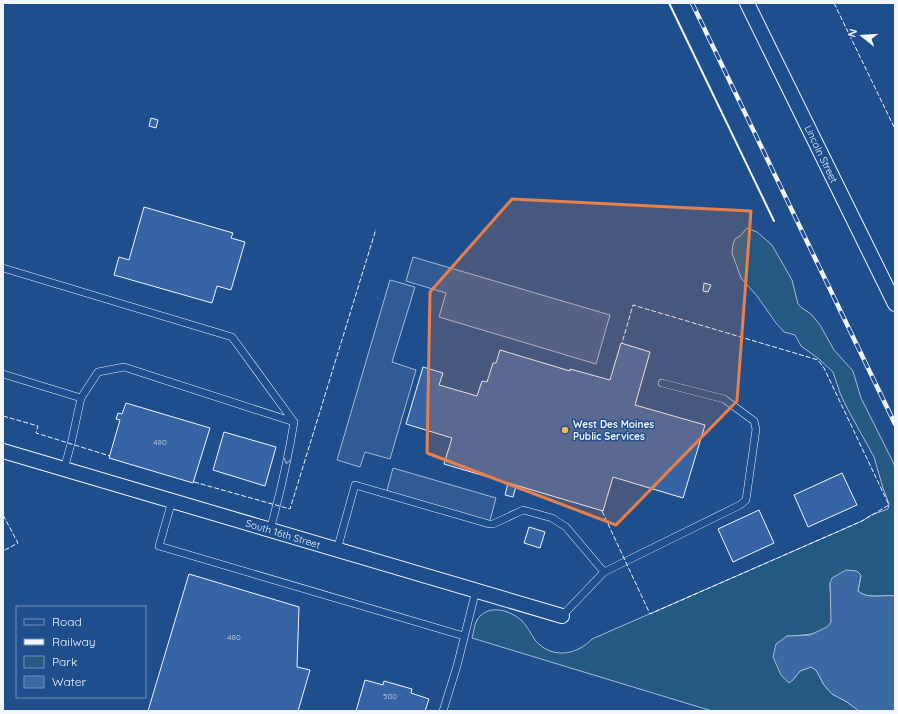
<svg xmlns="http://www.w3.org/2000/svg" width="898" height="714" viewBox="0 0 898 714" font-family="Quicksand,sans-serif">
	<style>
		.green { fill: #245a82; stroke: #a8bbd7 }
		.parking { fill: #305b95; stroke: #a8bbd7 }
		.water { fill: #3b69a3; stroke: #a8bbd7 }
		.building { fill: #3563a3; stroke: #f2f6ff }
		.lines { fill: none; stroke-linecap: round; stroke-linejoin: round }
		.lane-casing { stroke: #f2f6ff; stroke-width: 8 }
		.street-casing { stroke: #f2f6ff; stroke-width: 16 }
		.lane { stroke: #1f4e8c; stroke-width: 7 }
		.street { stroke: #1f4e8c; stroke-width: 14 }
		.rail-casing { stroke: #f2f6ff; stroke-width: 4.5 }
		.rail { stroke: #1f4e8c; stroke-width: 3; stroke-dasharray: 9; stroke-linecap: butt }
		.fence { stroke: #f2f6ff; stroke-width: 1; stroke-dasharray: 5 2; stroke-linecap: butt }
		.wall { stroke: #f2f6ff; stroke-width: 2 }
		.oneway { stroke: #7e9ac0 }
		.marked { fill: #ea8049; fill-opacity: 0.2; stroke: #ea8049; stroke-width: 3; stroke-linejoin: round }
		.poi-dot { fill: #ffb74d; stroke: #1f4e8c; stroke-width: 1.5 }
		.labels { text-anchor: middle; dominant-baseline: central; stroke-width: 3; stroke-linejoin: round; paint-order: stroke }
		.number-label { font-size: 8px; fill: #c3d1e8 }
		.street-label { font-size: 10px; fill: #f2f6ff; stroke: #1f4e8c }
		.poi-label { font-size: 10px; font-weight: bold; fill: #f2f6ff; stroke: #1f4e8c; text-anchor: start }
	</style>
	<rect width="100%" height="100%" fill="#1f4e8c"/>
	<!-- green -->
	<path class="green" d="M747,228l10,4 15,13 20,35 6,24 4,4 9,6 9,11 14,25 19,21 8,27 32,64 2,5v129c-12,-2 -27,4 -37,-5l3,-15 -31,7c0,11 3,29 1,38 -2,14 -34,15 -44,15l6,44 7,-9 11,-4 5,3 8,15 8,9 15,8 12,9h-147l-240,-73c2,-6 2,-13 5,-18 10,-16 31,-11 44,0 6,5 9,13 14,20 16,19 41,16 57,-1l270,-118 9,-6 17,-6 1,-5 -6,-16 -9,-31 -27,-49 -7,-15 -7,-21 -14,-13 -18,-13 -6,-11 -11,-3 -8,-9 -19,-27 -16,-18 -9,-25 1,-9 2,-5 5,-3z"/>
	<!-- parking -->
	<path class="parking" d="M413,257l197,58 -14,49 -157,-47 7,-24 -40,-12z
		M390,280l25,7 -23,75 24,8 -26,89 -25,-7 -5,15 -23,-7z
		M393,468l103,30 -7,26 -103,-30z"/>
	<!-- water -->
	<path class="water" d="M846,570l11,1 4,4 -3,16c10,9 25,3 37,5v115h-36l-12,-9 -15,-8 -8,-9 -8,-15 -5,-3 -11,4 -7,9 -4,3 -8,-8 -8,-18 3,-13 11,-8 23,-1 17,-8 4,-5 -1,-39 2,-5z"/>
	<!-- building -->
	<path class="building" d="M151,118l7,2 -2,8 -7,-2z
		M144,207l89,26 -2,5 14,4 -14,48 -14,-4 -5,17 -98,-28 5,-18 10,3z
		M704,283l7,2 -3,7 -5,-1z
		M621,343l29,9 -15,53 70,20 -22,73 -70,-21 -10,34 -159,-47 8,-26 -46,-14 17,-57 20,6 -4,12 38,11 5,-15 5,1 6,-19h3l4,-13 70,21v-2l40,11z
		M126,403l84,25 -17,55 -84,-25 11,-38 -4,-1 2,-6 4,1z
		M224,432l52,15 -11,39 -52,-16z
		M842,473l15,32 -49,22 -14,-32z
		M508,483l8,3 -3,11 -8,-2z
		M759,510l15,33 -41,19 -15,-33z
		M529,527l16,5 -5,16 -16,-5z
		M189,574l110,33 -2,60 13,3 -12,41h-150z
		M365,680l18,5 1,-4 28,8 -1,4 18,6 -4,12h-69z"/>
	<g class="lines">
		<!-- lane casing -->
		<g class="lane-casing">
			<path id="lane" d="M3,268l229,69 62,85c-6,37 -14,72 -24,108
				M3,374l78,24 -10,46 -7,25
				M81,398l17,-26 26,-5 170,55
				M172,501l-13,45 305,90
				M337,550l18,-65 134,39h4l30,-14 29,8 14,9 38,45
				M562,616l42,-44 136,-67 6,-5 10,-71 -2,-8 -30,-22 -62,-16
				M443,711l14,-45 19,-76"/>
		</g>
		<!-- street casing -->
		<g class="street-casing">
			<path id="street" d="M747,3l148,301
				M3,451l559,165"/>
		</g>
		<!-- lane -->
		<use href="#lane" class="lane"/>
		<!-- street -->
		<use href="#street" class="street"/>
		<!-- rail casing -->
		<g class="rail-casing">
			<path id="rail" d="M692,3l203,421"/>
		</g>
		<!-- rail -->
		<use href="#rail" class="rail"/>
		<!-- fence -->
		<path class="fence" d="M834,3l61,126
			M3,416l35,10 -2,7 74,23
			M194,482l96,27 86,-280
			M602,511l48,103 212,-93 27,-16 -65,-137 -6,-8 -185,-55 -11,38
			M3,515l15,28 -15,8"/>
		<!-- wall -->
		<path class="wall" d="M669,3l105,218"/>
	</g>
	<!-- one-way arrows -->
	<defs><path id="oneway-chevron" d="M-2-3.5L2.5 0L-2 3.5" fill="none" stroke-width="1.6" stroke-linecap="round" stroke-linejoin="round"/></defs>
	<use class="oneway" href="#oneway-chevron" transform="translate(287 461) rotate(103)"/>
	<!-- marked area -->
	<path class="marked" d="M512,199l239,12 -14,190 -121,124 -189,-72 3,-161z"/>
	<!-- markers -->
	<circle class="poi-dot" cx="565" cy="430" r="4"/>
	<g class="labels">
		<!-- number labels -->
		<g class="number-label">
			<text x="160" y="442">480</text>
			<text x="234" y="637">480</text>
			<text x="390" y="696">500</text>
		</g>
		<!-- street labels -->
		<g class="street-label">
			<text transform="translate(821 154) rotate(64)">Lincoln Street</text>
			<text transform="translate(283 534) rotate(17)">South 16th Street</text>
		</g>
		<!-- poi labels -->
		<g class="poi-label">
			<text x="573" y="424">West Des Moines<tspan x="573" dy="12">Public Services</tspan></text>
		</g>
	</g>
	<!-- border -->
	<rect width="898" height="714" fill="none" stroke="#f2f6ff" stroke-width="8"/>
	<!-- legend -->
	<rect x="16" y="606" width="130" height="92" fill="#1f4e8c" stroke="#7391ba"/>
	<rect x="24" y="619" width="20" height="6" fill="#1f4e8c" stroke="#7391ba"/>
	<text x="52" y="626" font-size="12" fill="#f2f6ff">Road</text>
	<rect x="24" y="639" width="20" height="6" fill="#f2f6ff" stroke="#7391ba"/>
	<text x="52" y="646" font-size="12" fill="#f2f6ff">Railway</text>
	<rect x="24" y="656" width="20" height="12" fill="#245a82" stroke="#7391ba"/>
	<text x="52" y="666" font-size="12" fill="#f2f6ff">Park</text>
	<rect x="24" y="676" width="20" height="12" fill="#3b69a3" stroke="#7391ba"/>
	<text x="52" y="686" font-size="12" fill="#f2f6ff">Water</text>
	<!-- north arrow -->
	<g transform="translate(862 36) rotate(287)" stroke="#1f4e8c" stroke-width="3" paint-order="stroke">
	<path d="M0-3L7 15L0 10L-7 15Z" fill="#f2f6ff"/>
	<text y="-6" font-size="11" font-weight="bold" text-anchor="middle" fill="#f2f6ff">N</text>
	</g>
</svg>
